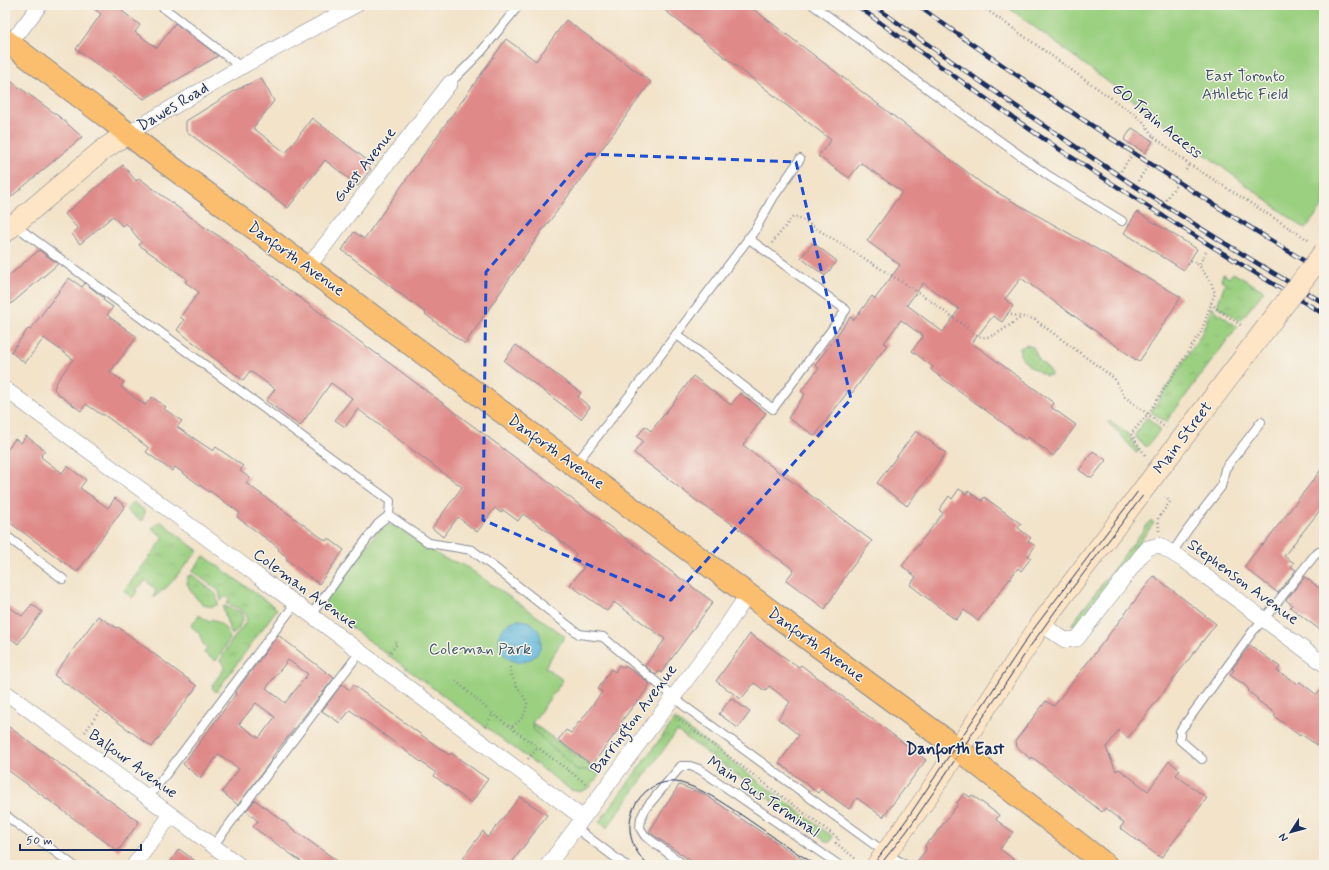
<svg xmlns="http://www.w3.org/2000/svg" width="1329" height="870" viewBox="0 0 1329 870" font-family="Mynerve,sans-serif">
	<style>
		.grass { fill: url(#grass-tufts); stroke: #5b8070 }
		.park { fill: #9bd081; stroke: #5b8070 }
		.garden { fill: url(#garden-dots); stroke: #5b8070 }
		.water { fill: url(#water-ripples); stroke: #3e749e }
		.building { fill: #df8a89; fill-rule: evenodd }
		.lines { fill: none; stroke-linecap: round; stroke-linejoin: round }
		.lane-casing { stroke: #868994; stroke-width: 10 }
		.street-casing { stroke: #868994; stroke-width: 16 }
		.secondary-casing { stroke: #868994; stroke-width: 22 }
		.primary-casing { stroke: #868994; stroke-width: 24 }
		.path { stroke: #868994; stroke-width: 2.5; stroke-dasharray: 1 3; stroke-linecap: butt }
		.lane { stroke: #fff; stroke-width: 8 }
		.street { stroke: #fff; stroke-width: 15 }
		.secondary { stroke: #fde5c5; stroke-width: 21 }
		.primary { stroke: #fbbe6e; stroke-width: 22 }
		.tram { stroke: #1b2f5e; stroke-width: 1 }
		.rail-casing { stroke: #1b2f5e; stroke-width: 4.5 }
		.rail { stroke: #f7f3e8; stroke-width: 3; stroke-dasharray: 9; stroke-linecap: butt }
		.secondary-bridge-casing { stroke: #868994; stroke-width: 22; stroke-linecap: butt }
		.secondary-bridge { stroke: #fde5c5; stroke-width: 21 }
		.marked { fill: none; stroke: #1d4ed8; stroke-width: 3; stroke-dasharray: 8 5; stroke-linejoin: round }
		.labels { text-anchor: middle; dominant-baseline: central; stroke-width: 3; stroke-linejoin: round; paint-order: stroke }
		.park-label { font-size: 16px; fill: #3b5767; stroke: #f7f3e8 }
		.street-label { font-size: 16px; fill: #1b2f5e; stroke: #f7f3e8 }
		.neighbourhood-label { font-size: 17px; font-weight: bold; fill: #1b2f5e; stroke: #f7f3e8 }
	</style>
	<defs>
		<pattern id="grass-tufts" width="24" height="20" patternUnits="userSpaceOnUse"><rect width="24" height="20" fill="#9bd081"/><path d="M3 7l-1-3M5 7V3M7 7l1-3M15 17l-1-3M17 17v-4M19 17l1-3" fill="none" stroke="#85b372"/></pattern>
		<pattern id="garden-dots" width="8" height="8" patternUnits="userSpaceOnUse"><rect width="8" height="8" fill="#9bd081"/><path d="M2 2h.1M6 6h.1" fill="none" stroke="#85b372" stroke-width="1.8" stroke-linecap="round"/></pattern>
		<pattern id="water-ripples" width="26" height="14" patternUnits="userSpaceOnUse"><rect width="26" height="14" fill="#60b8dd"/><path d="M2 4q2-2 4 0t4 0M15 11q2-2 4 0t4 0" fill="none" stroke="#4e96b6"/></pattern>
	</defs>
	<rect width="100%" height="100%" fill="#f7f3e8"/>
	<filter id="ink" filterUnits="userSpaceOnUse"><feTurbulence type="fractalNoise" baseFrequency=".025" numOctaves="2"/><feDisplacementMap in="SourceGraphic" scale="8" xChannelSelector="R" yChannelSelector="G"/><feConvolveMatrix kernelMatrix="1 2 1 2 8 2 1 2 1" color-interpolation-filters="sRGB"/></filter>
	<filter id="wash" filterUnits="userSpaceOnUse"><feTurbulence type="fractalNoise" baseFrequency=".012" numOctaves="4" result="noise"/><feDisplacementMap in="SourceGraphic" scale="16" xChannelSelector="R" yChannelSelector="G"/><feGaussianBlur stdDeviation="0.9" result="paint"/><feColorMatrix in="noise" values="0 0 0 0 0 0 0 0 0 0 0 0 0 0 0 0 0 1.4 0 .05"/><feComposite in="paint" operator="in"/></filter>
	<g filter="url(#wash)">
		<rect width="100%" height="100%" fill="#f2e3c9"/>
		<!-- grass -->
		<path class="grass" d="M1233,273l31,18 -24,30 -23,-15 8,-23 -4,-3 2,-6 6,4z
			M1212,306l3,4 22,17 -71,95 -15,-10 51,-79z
			M1147,417l10,9 3,4 -13,17 -8,-6 -4,-6z
			M133,502l12,9 -3,10 -16,-11z
			M1151,520l3,3 -74,99 -6,4 -3,-1z
			M160,521l38,30 -31,36 -14,11 3,-8 -11,-10 -2,4 -6,4 -1,5 -4,5 -8,-7 40,-53 -12,-10z
			M204,556l73,53 -61,83 -3,-3v-5l11,-15v-5l-4,-3c4,-7 8,-15 13,-22 14,-19 24,-25 -6,-35l2,-5 -3,-3 -5,5 -2,-10 -27,-20z
			M192,575l24,19 2,10c-13,10 -27,-11 -31,-21l1,-7z
			M224,606l17,6 2,6 -5,11 -6,6 -5,-13 -4,-15z
			M675,719l158,118 -4,6 -152,-112 -70,97 -8,-6z"/>
		<!-- park -->
		<path class="park" d="M1005,5h319v200l-19,24z
			M388,525l8,1 47,32 21,7 101,71 -20,31 18,13 -31,43 69,50 -12,15 -9,4 -9,-2 -249,-184 57,-76z
			M199,615l10,7 3,-3c10,5 15,9 18,20l-14,22 -12,-8 3,-5 -4,-4 -4,-11 -8,-7z"/>
		<!-- garden -->
		<path class="garden" d="M1026,345l7,2 6,13 11,10 1,5 -5,1c-9,-6 -29,-14 -26,-28z
			M1109,421l19,13 11,17 -3,2 -17,-20 -11,-10z
			M532,723l69,50 -16,-3h-7l-5,-3 -12,-13 -9,-6 -19,-19z"/>
		<!-- water -->
		<path class="water" d="M499 641a21 21 0 1 1 42 0a21 21 0 1 1-42 0Z"/>
		<g id="blocks">
			<!-- building -->
			<path class="building" d="M89,5h38l-5,6 18,14 -5,7 22,16 18,-25 43,33 -74,43 -68,-50 25,-35z
				M658,5h90l236,180 197,112 -42,65 -118,-84 -16,21 8,7 -11,16 -9,-6 -21,27 82,60 -3,4 25,18 -23,31 -25,-19 -2,3 -95,-70 2,-3 -21,-16 11,-15 -22,-16 -17,23 3,2 -35,48 -3,-3 -34,46 -27,-18 17,-24 -4,-3 18,-23 -4,-3 35,-48 4,3 18,-24 3,3 25,-34 -33,-24 35,-49 -41,-29 -12,15 -31,-22 13,-16zM923,283l36,26 -16,23 -36,-27z
				M566,20l85,62 -61,83h1l-48,65v-1l-78,115 -40,-30 1,-1 -84,-63 12,-18 10,7 142,-200 30,22z
				M5,77l56,41 21,19 -77,65z
				M261,78l13,23 -21,27 33,25 26,-35 60,46 -3,4 2,1 -13,17 -33,-26 -37,48 -102,-77v-10l50,-31z
				M1132,128l21,13 -8,12 -21,-13z
				M123,165l13,16 3,-3 65,49 15,9 59,44 4,5 110,80 133,100 188,137 -52,71 -2,-2 -3,4 -11,-9 20,-27 -51,-37 -7,9 -37,-26 14,-18 -11,-8 3,-5 -15,-13 -38,-27 -5,7 -15,-11 -2,3 -6,-5 -18,24 -19,-15 -15,20 -11,-9 30,-41 -104,-78 -13,18 -10,-7 17,-22 -21,-15 -31,43 -34,-25 9,-12 -25,-18 -7,9 -66,-50 7,-10 -4,-3 19,-25 -14,-10 2,-3 -48,-34 2,-3 -15,-19 -4,3 -9,-10 -33,28 -8,-10 6,-5 -13,-15z
				M1137,212l60,37 -13,21 -60,-37z
				M813,243l24,18 -12,15 -24,-18z
				M39,250l19,14 -53,45v-30z
				M69,278l13,9 3,-4 19,15 -1,2 10,7 -6,8 30,22 -27,35 14,10 -3,5 24,18 7,-8 14,10 -2,2 18,12 -5,6 36,24 3,-4 27,19 -3,5 10,7 -4,5 80,58 2,-3 16,12 -25,34 -33,-25 1,-2 -9,-7 1,-2 -42,-31 3,-4 -30,-22 -1,1 -34,-25 -3,4 -26,-19 3,-4 -46,-34 -1,1 -16,-11 -5,7 -23,-17 -4,-5 2,-6 17,-24 -29,-21 -19,25 -14,-11 17,-23 2,1z
				M516,345l65,48 -3,4 12,10 -9,12 -77,-58z
				M693,376l38,29 9,-12 26,20 -23,32 129,96 -25,33 -22,35 -39,-29 8,-10 -59,-44 -38,-25 -63,-48 9,-12 -6,-4 8,-11 6,5 23,-29z
				M916,431l30,22 -39,53 -30,-23z
				M26,436l19,14 -4,5 1,1 -1,1 21,16 5,-7 19,14 -6,8 28,20 7,-10 10,8 -48,66 -72,-53v-66l10,-14 6,4z
				M1093,451l13,9 -14,18 -2,-2 -1,1 -10,-7z
				M1324,466v39l-40,51 10,7 -3,4 5,3 -18,23 -34,-26 18,-23 1,1z
				M959,489l7,5 2,-3 14,10 2,-4 37,27 -3,4 13,10 -3,3 7,5 -7,10 3,2 -10,13 -3,-3 -40,53 -14,-11 -8,10 -46,-35 6,-8 -14,-11 41,-53 -4,-3 10,-14 3,3z
				M1154,576l62,48 -88,114 -9,-8 -13,18 10,23 3,-2 29,22 21,-30 11,9 -4,5 31,23 -46,60 -41,-30 4,-5 -19,-15 -3,4 -70,-55 -1,2 -14,-12 -1,-7 30,-39 8,5z
				M1305,577l19,15v41l-34,-26 2,-2 -6,-5z
				M5,604l17,12 10,-12 10,8 -24,32 -13,-10z
				M98,616l19,12 1,-1 79,59 -45,61 -98,-72z
				M750,634l49,33 2,-2 125,95 -43,57 -26,-19 -8,11 -28,-20 -3,4 -39,-30 20,-28 -21,-16 12,-17 -21,-16 -4,5 -11,-8 -13,16 -25,-18z
				M278,635l56,43 -62,79 1,1 -35,47 -16,-13 17,-23 -20,-15 -19,24 -17,-14 53,-70 -1,-1zM288,660l20,14 -23,29 -19,-15zM256,703l19,14 -16,21 -20,-14z
				M1250,645l30,22 -3,4 21,13 2,-2 17,13 7,-9v64l-23,-16 -1,2 -26,-20 2,-2 -19,-14 1,-1 -10,-8 1,-1 -3,-4 -16,-11 4,-5 -2,-1z
				M619,665l5,3 1,-2 14,9 11,9 -12,18 -1,-1 -16,21 2,1 -31,42 -34,-25 8,-10 5,3 8,-11h1l22,-30 -4,-3 13,-20 4,3z
				M342,684l8,6 3,-5 96,70 2,-2 37,26 -17,24 -37,-27 2,-3 -86,-63 -10,13 -18,-12z
				M731,698l19,14 -12,16 -19,-14z
				M5,724l134,98 -21,29 -113,-83z
				M679,785l25,9 107,71h-114l-48,-33z
				M964,793l6,4 2,-2 27,20 -3,5 17,12 -13,17 21,16h-107l12,-15 -1,-5 4,-5h2l27,-36 -1,-1z
				M520,797l27,18 -37,50h-37l-10,-7 20,-27 4,7z
				M255,800l32,24v1l56,40h-37l-53,-38 5,-6 -12,-10z
				M179,849l22,16h-33z"/>
		</g>
	</g>
	<g filter="url(#ink)">
		<use href="#blocks" fill-opacity="0" stroke="#868994" stroke-width="1"/>
		<g class="lines">
			<!-- lane casing -->
			<g class="lane-casing">
				<path id="lane" d="M160,5l81,62
					M813,5l156,114 80,57 73,45
					M450,83l31,-31 38,-47
					M5,218l385,283 -1,14 40,28 43,7 107,84 24,3 80,68 200,146 22,14
					M676,334l97,75 73,-99 -98,-72
					M575,465l72,-92 108,-143 18,-32 27,-39
					M5,535l58,44
					M1172,553l17,-25 32,-41 4,-18 36,-47
					M311,615l67,-91 11,-9
					M1202,759l-22,-19v-9l73,-100 11,-12 50,-63 5,-4 5,-1
					M148,798l147,-194
					M5,815l68,50
					M576,828l49,37
					M213,846l147,-194
					M684,865l-39,-29 -5,-8 1,-10 5,-10 35,-42h9l9,3 140,96"/>
			</g>
			<!-- street casing -->
			<g class="street-casing">
				<path id="street" d="M10,44l30,-39
					M127,134l114,-67 115,-62
					M308,267l142,-184
					M5,389l306,226 272,203
					M1041,624l24,16 12,-1 63,-82 8,-9 11,-3 26,16 139,103
					M5,692l234,173
					M134,865l37,-50
					M548,865l180,-241 20,-30"/>
			</g>
			<!-- secondary casing -->
			<g class="secondary-casing">
				<path id="secondary" d="M5,232l99,-83 23,-15
					M877,865l45,-61 119,-180 105,-138"/>
			</g>
			<!-- primary casing -->
			<g class="primary-casing">
				<path id="primary" d="M5,40l107,81 34,27 669,496 143,105 148,116"/>
			</g>
			<!-- path -->
			<path class="path" d="M980,5l162,115 11,16 36,28 121,77
				M1150,140l3,-4
				M1186,170l3,-6
				M1121,171l10,-15
				M1138,181l9,-14
				M1166,200l10,-15
				M772,243l21,-26h5l123,77 57,42c13,6 32,-12 44,-19
				M1190,260l9,5 8,-15
				M1211,303l5,5 26,18
				M1007,314l27,5 80,59 11,19 41,31
				M1145,455l-14,-21 17,-20 53,-82 14,-39 -4,-10 -12,-18
				M1159,531l-1,-13 12,-16 -5,-5
				M388,655l9,-11 -2,-2
				M510,663c0,18 10,25 17,40 -1,12 -6,18 -16,24
				M456,681l37,33 95,71
				M676,717l163,122 -3,4 20,16
				M485,727l8,-13
				M85,732l16,-23
				M528,759l10,-12"/>
			<!-- lane -->
			<use href="#lane" class="lane"/>
			<!-- street -->
			<use href="#street" class="street"/>
			<!-- secondary -->
			<use href="#secondary" class="secondary"/>
			<!-- primary -->
			<use href="#primary" class="primary"/>
			<!-- tram -->
			<path class="tram" d="M648,865c-14,-13 -21,-30 -17,-49 5,-22 27,-39 50,-33 22,6 40,19 59,31 25,17 50,35 76,51
				M873,865l34,-46 125,-188 292,-385
				M880,865l27,-34 28,-41 94,-142 35,-49 260,-341"/>
			<!-- rail casing -->
			<g class="rail-casing">
				<path id="rail" d="M856,5c67,49 134,98 203,144 87,57 175,112 265,165
					M873,5c146,106 295,207 451,298
					M917,5c132,95 268,183 407,268"/>
			</g>
			<!-- rail -->
			<use href="#rail" class="rail"/>
			<!-- secondary-bridge casing -->
			<g class="secondary-bridge-casing">
				<path id="secondary-bridge" d="M1146,486l178,-234"/>
			</g>
			<!-- secondary-bridge -->
			<use href="#secondary-bridge" class="secondary-bridge"/>
		</g>
	</g>
	<!-- marked area -->
	<path class="marked" d="M588,154l208,8 55,237 -180,201 -188,-80 3,-248z"/>
	<g class="labels">
		<!-- park labels -->
		<g class="park-label">
			<text x="1245" y="76">East Toronto<tspan x="1245" dy="18">Athletic Field</tspan></text>
			<text x="480" y="649">Coleman Park</text>
		</g>
		<!-- street labels -->
		<g class="street-label">
			<text transform="translate(173 107) rotate(-31)">Dawes Road</text>
			<text transform="translate(1157 121) rotate(39)">GO Train Access</text>
			<text transform="translate(365 165) rotate(-52)">Guest Avenue</text>
			<text transform="translate(296 259) rotate(36)">Danforth Avenue</text>
			<text transform="translate(1183 438) rotate(-53)">Main Street</text>
			<text transform="translate(556 452) rotate(36)">Danforth Avenue</text>
			<text transform="translate(1243 582) rotate(36)">Stephenson Avenue</text>
			<text transform="translate(305 589) rotate(36)">Coleman Avenue</text>
			<text transform="translate(816 645) rotate(36)">Danforth Avenue</text>
			<text transform="translate(634 719) rotate(-53)">Barrington Avenue</text>
			<text transform="translate(133 764) rotate(36)">Balfour Avenue</text>
			<text transform="translate(763 797) rotate(34)">Main Bus Terminal</text>
		</g>
		<!-- neighbourhood labels -->
		<g class="neighbourhood-label">
			<text x="955" y="749">Danforth East</text>
		</g>
	</g>
	<!-- margin -->
	<rect width="1329" height="870" fill="none" stroke="#f7f3e8" stroke-width="20"/>
	<!-- north arrow -->
	<g transform="translate(1291 832) rotate(234)" stroke="#f7f3e8" stroke-width="3" paint-order="stroke">
	<path d="M0-3L7 15L0 10L-7 15Z" fill="#1b2f5e"/>
	<text y="-6" font-size="11" font-weight="bold" text-anchor="middle" fill="#1b2f5e">N</text>
	</g>
	<!-- scale -->
	<path d="M20 844v6h121v-6" fill="none" stroke="#1b2f5e" stroke-width="2"/>
	<text x="26" y="844" font-size="12" fill="#1b2f5e" stroke="#f7f3e8" stroke-width="3" paint-order="stroke">50 m</text>
</svg>
